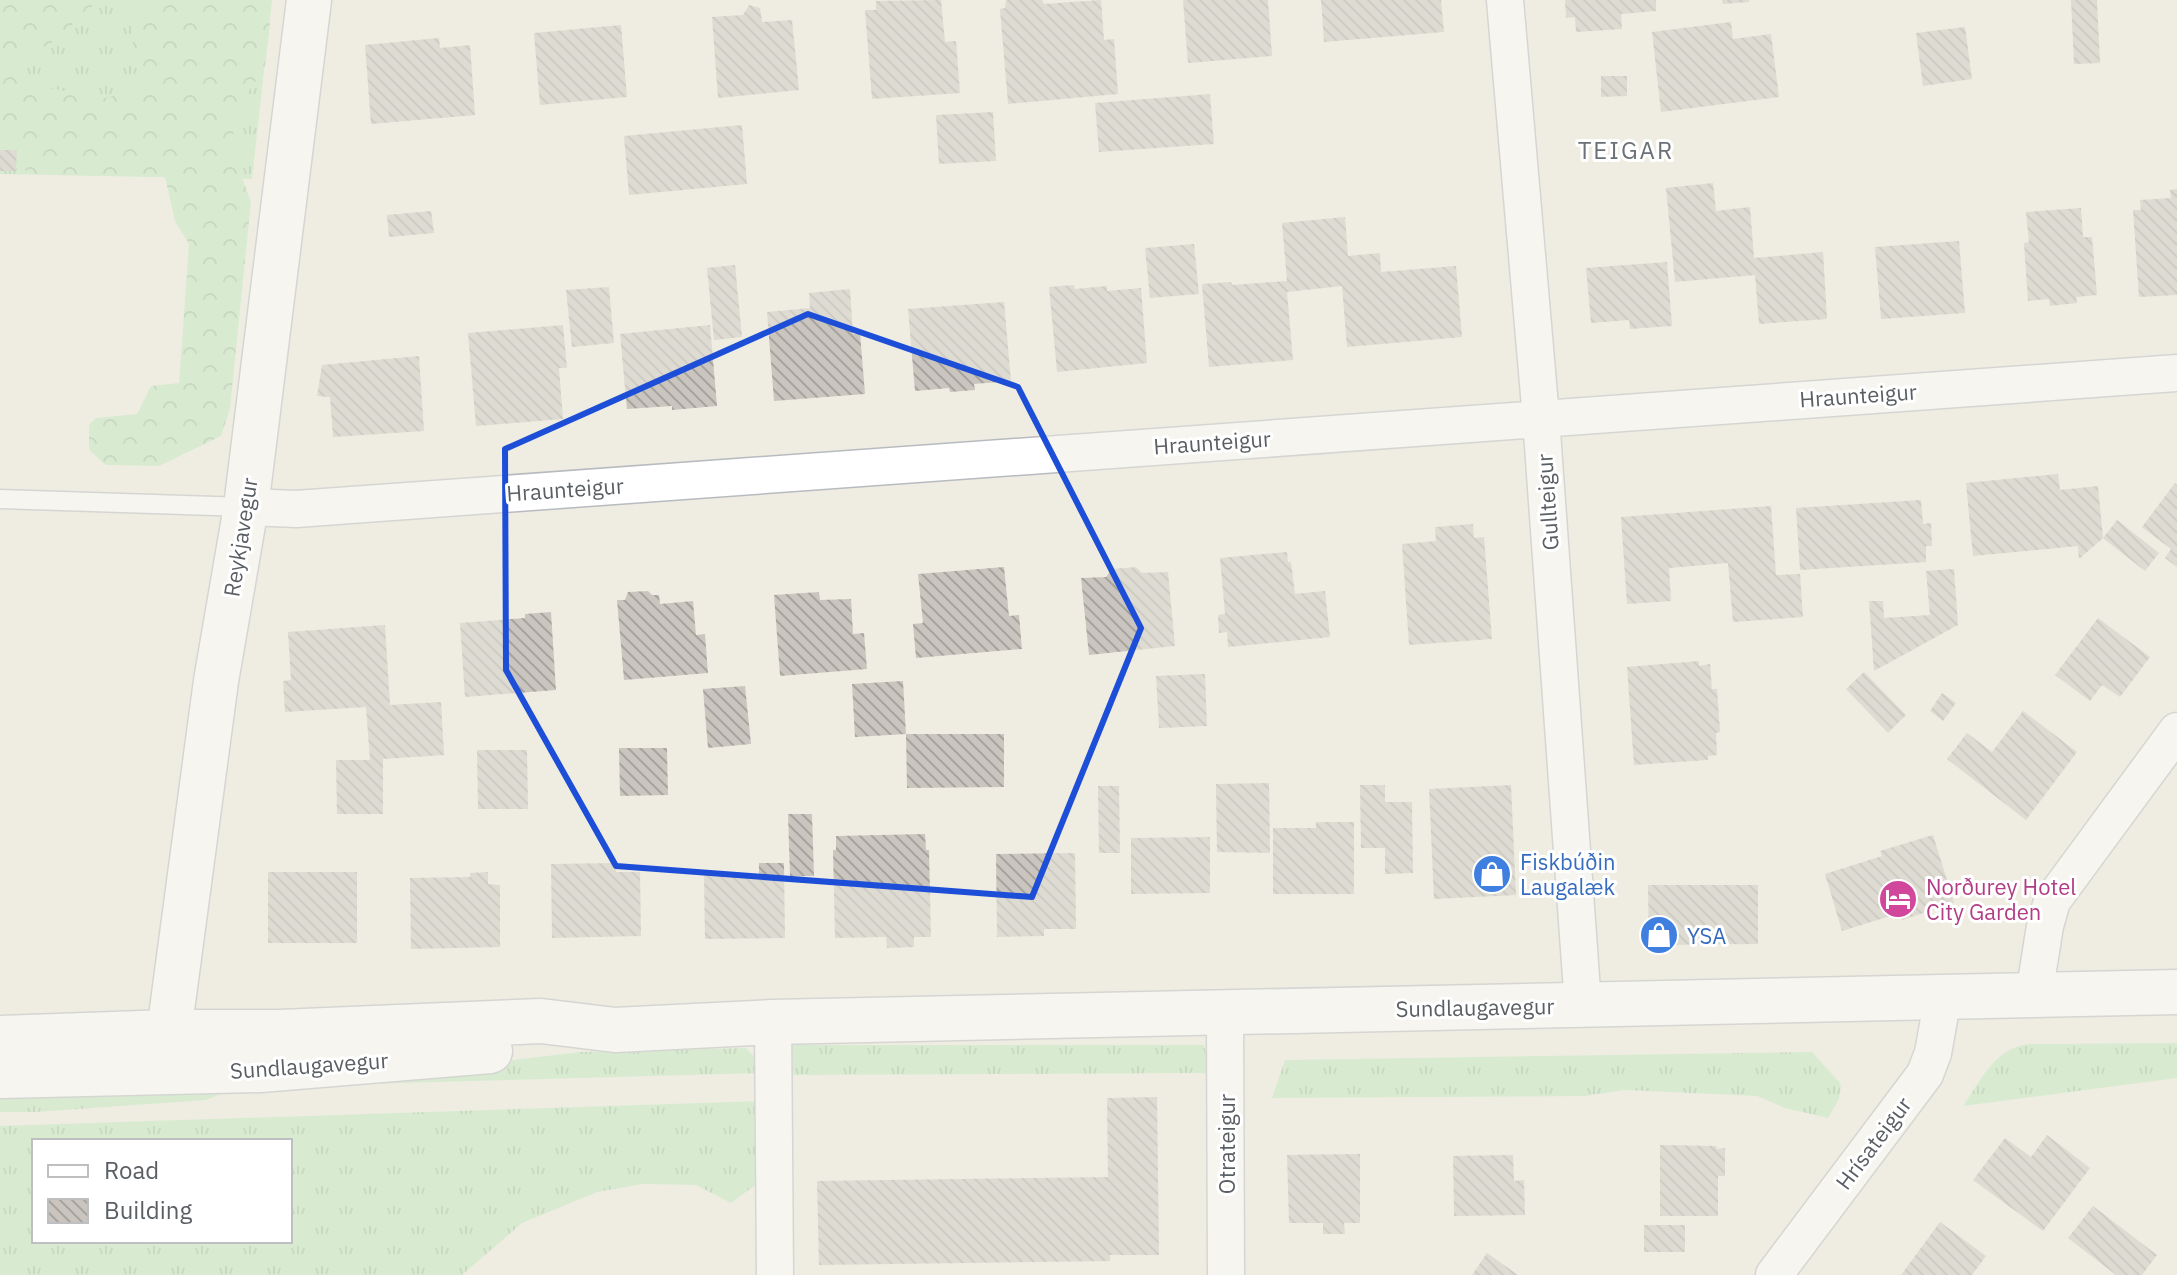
<svg xmlns="http://www.w3.org/2000/svg" width="2177" height="1275" viewBox="0 0 2177 1275" font-family="'IBM Plex Sans',sans-serif">
	<style>
		.grass { fill: url(#grass-tufts); fill-rule: evenodd }
		.forest { fill: url(#forest-crowns) }
		.building { fill: url(#building-back-hatch) }
		.lines { fill: none; stroke-linecap: round; stroke-linejoin: round }
		.service-casing { stroke: #b7bbc0; stroke-width: 21 }
		.minor-casing { stroke: #b7bbc0; stroke-width: 39 }
		.tertiary-casing { stroke: #b7bbc0; stroke-width: 47 }
		.service { stroke: #fff; stroke-width: 18 }
		.minor { stroke: #fff; stroke-width: 36 }
		.tertiary { stroke: #fff; stroke-width: 44 }
		.marked { fill: none; stroke: #1d4ed8; stroke-width: 6; stroke-linejoin: round }
		.labels { text-anchor: middle; dominant-baseline: central; stroke-width: 6; stroke-linejoin: round; paint-order: stroke }
		.street-label { font-size: 22px; fill: #5a5f64; stroke: #fff }
		.shop-label { font-size: 22px; fill: #366cbe; stroke: #fff; text-anchor: start }
		.hotel-label { font-size: 22px; fill: #b23c85; stroke: #fff; text-anchor: start }
		.neighbourhood-label { font-size: 24px; letter-spacing: 2px; fill: #6b7176; stroke: #fff }
	</style>
	<defs>
		<pattern id="grass-tufts" width="24" height="20" patternUnits="userSpaceOnUse" patternTransform="scale(2)"><rect width="24" height="20" fill="#bce9bd"/><path d="M3 7l-1-3M5 7V3M7 7l1-3M15 17l-1-3M17 17v-4M19 17l1-3" fill="none" stroke="#9cc09d"/></pattern>
		<pattern id="forest-crowns" width="20" height="18" patternUnits="userSpaceOnUse" patternTransform="scale(2)"><rect width="20" height="18" fill="#bce9bd"/><path d="M2 6a3 3 0 1 1 6 0M12 15a3 3 0 1 1 6 0" fill="none" stroke="#9cc09d"/></pattern>
		<pattern id="building-back-hatch" width="6" height="6" patternUnits="userSpaceOnUse" patternTransform="scale(2)"><rect width="6" height="6" fill="#cac6bf"/><path d="M-1 5l2 2M0 0l6 6M5-1l2 2" fill="none" stroke="#a7a49f"/></pattern>
	</defs>
	<rect width="100%" height="100%" fill="#efece2"/>
	<!-- grass -->
	<path class="grass" d="M0,0h272l-20,179 -252,-5z
		M2177,1043v35l-214,28c19,-27 31,-57 65,-62z
		M792,1045h412l6,28 -417,2z
		M746,1048l12,12 4,13 -475,13 294,-34z
		M1812,1052l29,32 -2,15 -11,19 -43,-10 -28,-12 -133,-6 -39,6 -313,2 13,-38z
		M246,1084l-40,16 -170,12h-36v-14z
		M761,1101l8,74 -38,28 -35,-18 -53,-1 -46,8 -75,31 -60,52h-462v-149zM34,1141h256v100h-256z"/>
	<!-- forest -->
	<path class="forest" d="M0,0h96l-4,7 -44,39 -33,7 -1,20 34,15 58,10 34,-10 -9,-59 7,-22c34,-7 81,-7 118,-2l14,19 -5,42 -31,48 -1,39 18,49 -21,206 -9,28 -62,30 -53,-1 -17,-15v-25l7,-7 41,-4 14,-28 28,-3 10,-139 -14,-23 -10,-44 -139,-3 -6,-33 -20,-6z"/>
	<!-- building -->
	<path class="building" d="M941,0l4,42 11,-1 4,52 -88,6 -7,-89h11v-9z
		M1006,0h36l2,4 57,-4 3,40 10,-1 4,55 -110,10 -8,-95 5,-1z
		M1183,0h85l4,56 -84,7z
		M1321,0h120l3,32 -120,10z
		M1565,0h91v11l-35,3 1,15 -46,3 -1,-15 -9,1z
		M1722,0h27v2l-26,2z
		M2071,0h26l3,63 -26,1z
		M749,5l11,3 2,14 30,-2 7,70 -81,8 -6,-81 31,-2z
		M1731,22l2,17 38,-5 8,63 -118,15 -9,-80z
		M621,25l6,72 -87,8 -6,-72z
		M1965,27l7,52 -49,7 -7,-53z
		M439,38l1,10 30,-3 5,70 -104,9 -6,-79z
		M1601,76h26v20l-26,1z
		M1210,94l4,50 -115,8 -4,-49z
		M993,112l3,49 -57,3 -3,-49z
		M742,125l5,59 -118,11 -5,-59z
		M0,150h17l-1,21h-16z
		M1713,183l3,28 34,-4 4,51 69,-6 4,67 -68,5 -4,-49 -80,7 -9,-94z
		M2177,189v106l-38,2 -6,-87h8l-1,-10 31,-2 -1,-8z
		M2081,208l2,29h9l5,58 -21,2 1,6 -27,3 -1,-7 -21,2 -4,-58 5,-1 -3,-30z
		M431,211l3,22 -45,4 -2,-22z
		M1345,217l3,39 32,-3 1,19 75,-6 6,71 -115,10 -5,-61 -55,6 6,68 -84,7 -7,-83 29,-2 1,3 55,-4 -5,-58z
		M1959,241l6,72 -84,6 -6,-72z
		M1194,244l5,50 -49,4 -5,-50z
		M1667,262l5,64 -42,3 -1,-9 -38,3 -5,-55z
		M735,265l7,72 -28,3 -7,-72z
		M1074,285l1,4 32,-3v5l34,-3 6,75 -90,9 -8,-85z
		M609,287l5,56 -42,4 -6,-57z
		M850,289l3,45 7,-1 5,61 -91,7 -7,-89 43,-4 -1,-15z
		M1004,302l7,79 -37,3 1,6 -25,2 -1,-4 -34,3 -7,-82z
		M563,325l4,43h-8l4,51 -87,7 -8,-93z
		M710,325l7,81 -45,4v-4l-45,3 -7,-75z
		M419,356l5,75 -91,6 -3,-40 -13,-1 5,-31z
		M2058,474l2,16 38,-4 5,52 14,-18 42,33 -14,18 -42,-33 -24,21 -1,-13 -105,10 -7,-73z
		M2175,483l2,2v82l-12,-9 6,-9 -29,-22z
		M1921,500l2,24 8,-1 1,23h-6v16l-126,8 -4,-62z
		M1771,506l5,69 24,-1 3,43 -70,5 -5,-59 -59,5 2,33 -44,3 -6,-87z
		M1473,524l1,14 10,-1 8,102 -83,6 -7,-101 34,-3 -1,-14z
		M1287,552l1,10h3l4,32 30,-3 5,46 -102,10 -1,-15 -8,1 -1,-18 7,-1 -5,-56z
		M1004,567l5,49 10,-1 3,34 -106,9 -3,-34 10,-1 -5,-49z
		M1136,567l6,6 26,-1 7,74 -86,9 -8,-77 25,-1 6,-8z
		M1954,569l4,56 -84,46 -5,-70h14l1,17 46,-3 -4,-44z
		M648,591l4,4h7l1,9 33,-3 3,34 9,-1 3,39 -84,7 -7,-80h8l3,-8z
		M819,592l1,8 31,-1 2,35 11,-1 3,36 -87,7 -6,-81z
		M551,612l5,78 -91,7 -5,-74 65,-5v-4z
		M2098,618l52,39 -30,40 -18,-12 -12,16 -35,-26z
		M385,625l5,80 51,-3 3,53 -61,4v55h-46l-1,-54h34l-4,-53 -81,5 -2,-31 8,-1 -3,-48z
		M1699,661v5l11,-2 2,25h5l3,43 -4,1 1,22 -9,1v4l-74,5 -7,-98z
		M1864,672l42,43 -18,18 -42,-44z
		M1205,674l2,52 -48,2 -3,-52z
		M903,681l3,53 -51,3 -3,-53z
		M745,686l6,58 -43,4 -5,-59z
		M1942,693l14,10 -13,18 -13,-10z
		M2023,711l54,41 -51,68 -79,-61 20,-26 25,19z
		M906,734h98v53l-97,1z
		M619,748h48l1,47 -48,1z
		M477,750h50l1,59h-50z
		M1269,783l1,70 -53,-1 -1,-68z
		M1360,785h25v17h27l1,71 -28,1v-26h-24z
		M1511,785l5,110 -82,4 -5,-110z
		M1098,786h21l1,67h-21z
		M788,814h24l2,62h-24z
		M1316,822h38v72h-81v-66h43z
		M925,834l1,16h3l2,87h-17v10l-27,1 -1,-11 -51,1 -2,-88h3v-14z
		M1933,835l21,68 -52,17 -2,-7 -58,18 -17,-57 57,-18 -2,-5z
		M1210,837v56l-79,1v-56z
		M1075,853l1,76h-32v7l-47,1 -1,-83z
		M616,863v9h24l1,64 -89,2 -1,-74z
		M759,863h25l1,75 -80,1 -1,-65h55z
		M268,872h89v71h-89z
		M488,872v12l12,1v62l-89,2 -1,-71 60,-1v-4z
		M1648,885h110v59l-109,1z
		M1157,1097l2,158h-49v6l-291,4 -2,-84 291,-4 -1,-79z
		M2047,1135l43,33 -47,63 -70,-51 32,-42 26,19z
		M1660,1145l56,1 1,3 8,-1v28h-7v40h-58z
		M1360,1154v69h-16l1,11h-22v-11h-34l-2,-68z
		M1513,1155l1,26 10,-1 1,35 -71,1 -1,-60z
		M2093,1206l64,49 -15,20h-26l-48,-37z
		M1940,1222l46,34 -14,19h-71z
		M1644,1225h41v27h-41z
		M1487,1253l31,22h-46z"/>
	<g class="lines">
		<!-- service casing -->
		<g class="service-casing">
			<path id="service" d="M0,499l245,8"/>
		</g>
		<!-- minor casing -->
		<g class="minor-casing">
			<path id="minor" d="M1505,0l36,418 42,587
				M246,507l50,2 1881,-136
				M2034,995l11,-69 7,-25 125,-170
				M1225,1012l1,263
				M773,1022l2,253
				M1774,1275l151,-201 8,-21 10,-56"/>
		</g>
		<!-- tertiary casing -->
		<g class="tertiary-casing">
			<path id="tertiary" d="M0,1038l169,-6h111l261,-11 74,9 158,-8 1404,-30
				M170,1072l-1,-40 47,-351 30,-174 63,-507
				M0,1076l260,-6 230,-19"/>
		</g>
		<!-- service -->
		<use href="#service" class="service"/>
		<!-- minor -->
		<use href="#minor" class="minor"/>
		<!-- tertiary -->
		<use href="#tertiary" class="tertiary"/>
	</g>
	<!-- marked area -->
	<path d="M0 0H2177V1275H0ZM808,314l210,73 123,241 -109,269 -416,-31 -110,-196 -1,-221z" fill="#efece2" fill-opacity=".55" fill-rule="evenodd"/>
	<path class="marked" d="M808,314l210,73 123,241 -109,269 -416,-31 -110,-196 -1,-221z"/>
	<!-- icons -->
	<defs>
		<g id="shop-disc" transform="scale(2)"><circle r="9.5" fill="#3f7fe0" stroke="#fff"/><path d="M-5-2.5h2.3a2.7 3.5 0 0 1 5.4 0H5L5.5 6h-11ZM-1.5-2.5h3a1.5 2.3 0 0 0-3 0Z" fill="#fff"/></g>
		<g id="hotel-disc" transform="scale(2)"><circle r="9.5" fill="#d1479c" stroke="#fff"/><path d="M-6-4.5h1.5V1H6V5H4.5V3h-9V5H-6ZM-4 0a1.8 1.8 0 1 1 3.6 0ZM.5 0V-2.5h3Q6-2.5 6 0Z" fill="#fff"/></g>
	</defs>
	<g fill-rule="evenodd">
		<use href="#shop-disc" x="1492" y="874"/>
		<use href="#hotel-disc" x="1898" y="899"/>
		<use href="#shop-disc" x="1659" y="935"/>
	</g>
	<g class="labels">
		<!-- street labels -->
		<g class="street-label">
			<text transform="translate(1858 395) rotate(-4)">Hraunteigur</text>
			<text transform="translate(1212 442) rotate(-4)">Hraunteigur</text>
			<text transform="translate(565 489) rotate(-4)">Hraunteigur</text>
			<text transform="translate(1547 502) rotate(-94)">Gullteigur</text>
			<text transform="translate(240 537) rotate(-81)">Reykjavegur</text>
			<text transform="translate(1475 1007) rotate(-1)">Sundlaugavegur</text>
			<text transform="translate(309 1065) rotate(-4)">Sundlaugavegur</text>
			<text transform="translate(1873 1143) rotate(-53)">Hrísateigur</text>
			<text transform="translate(1226 1144) rotate(-90)">Otrateigur</text>
		</g>
		<!-- shop labels -->
		<g class="shop-label">
			<text x="1520" y="861">Fiskbúðin<tspan x="1520" dy="25">Laugalæk</tspan></text>
			<text x="1687" y="935">YSA</text>
		</g>
		<!-- hotel labels -->
		<g class="hotel-label">
			<text x="1926" y="886">Norðurey Hotel<tspan x="1926" dy="25">City Garden</tspan></text>
		</g>
		<!-- neighbourhood labels -->
		<g class="neighbourhood-label">
			<text x="1626" y="150">TEIGAR</text>
		</g>
	</g>
	<!-- legend -->
	<rect x="32" y="1139" width="260" height="104" fill="#ffffff" stroke="#bdbfc1" stroke-width="2"/>
	<rect x="48" y="1165" width="40" height="12" fill="#ffffff" stroke="#bdbfc1" stroke-width="2"/>
	<text x="104" y="1179" font-size="24" fill="#5a5f64">Road</text>
	<rect x="48" y="1199" width="40" height="24" fill="url(#building-back-hatch)" stroke="#bdbfc1" stroke-width="2"/>
	<text x="104" y="1219" font-size="24" fill="#5a5f64">Building</text>
</svg>
